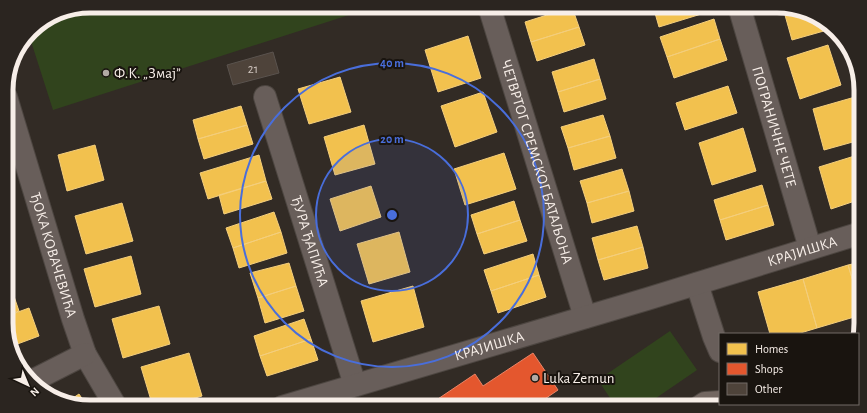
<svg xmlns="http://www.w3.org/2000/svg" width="867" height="413" viewBox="0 0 867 413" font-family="'Alegreya Sans',sans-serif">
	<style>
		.green { fill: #31441d }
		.homes { fill: #f2c14e; stroke: #f4ce7c }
		.shops { fill: #e4572e; stroke: #ea8466 }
		.building { fill: #4e433a; stroke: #5a534e }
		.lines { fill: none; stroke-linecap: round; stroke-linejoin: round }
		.minor-casing { stroke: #4d4641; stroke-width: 24 }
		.major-casing { stroke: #4d4641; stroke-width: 24 }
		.minor { stroke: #685e5a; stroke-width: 22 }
		.major { stroke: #736761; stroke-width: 22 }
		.ring { fill: none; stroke: #496edb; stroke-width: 2 }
		.poi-dot { fill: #b2aaa4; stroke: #19140f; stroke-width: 1.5 }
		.labels { text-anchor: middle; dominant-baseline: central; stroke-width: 4; stroke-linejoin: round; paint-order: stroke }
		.number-label { font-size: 13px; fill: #cdc3bc }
		.poi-label { font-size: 15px; fill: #f7eee8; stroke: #19140f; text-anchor: start }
		.street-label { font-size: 15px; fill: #f7eee8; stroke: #19140f }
		.rim { fill: none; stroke: #f7eee8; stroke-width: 5 }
		.centre { fill: #496edb; stroke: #19140f; stroke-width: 2 }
		.ring-label { font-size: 12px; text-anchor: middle; font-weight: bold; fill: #496edb; stroke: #19140f; stroke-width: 4; stroke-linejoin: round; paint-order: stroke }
	</style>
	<rect width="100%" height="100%" fill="#322b25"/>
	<!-- green -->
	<path class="green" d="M90,6h287l-324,104 -24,-75 6,-8 23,-15z
		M670,331l27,39 -54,37h-27l-18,-27z"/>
	<!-- homes -->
	<path class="homes" d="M653,6h57l1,5 -52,16z
		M572,7l7,20 -48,15 -6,-20z
		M783,8l31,7 17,14 -39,11z
		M714,19l6,20 -53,18 -7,-20z
		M579,27l6,18 -48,16 -6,-19z
		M468,36l13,42 -43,14 -13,-42z
		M720,39l7,21 -53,18 -7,-21z
		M828,45l13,40 -41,14 -13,-41z
		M594,59l6,20 -42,13 -6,-20z
		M340,77l11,35 -42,12 -11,-35z
		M600,79l6,20 -42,13 -6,-20z
		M728,86l9,27 -52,17 -9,-27z
		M483,92l14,40 -42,15 -14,-41z
		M855,97l5,20v23l-36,10 -11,-41z
		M241,106l6,19 -49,14 -5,-19z
		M603,115l7,21 -42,12 -7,-21z
		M247,125l6,19 -49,15 -6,-20z
		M364,125l11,39 -40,11 -11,-38z
		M743,128l13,43 -44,14 -13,-42z
		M610,136l6,22 -42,12 -6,-22z
		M95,145l9,35 -37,11 -9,-36z
		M504,153l12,36 -51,16 -11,-36z
		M861,154v45l-30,10 -12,-42z
		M259,155l7,26 -58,18 -8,-26z
		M622,169l7,22 -42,12 -7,-22z
		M266,181l6,18 -48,15 -5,-19z
		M762,185l6,20 -48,15 -6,-20z
		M371,186l10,31 -41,14 -10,-32z
		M629,191l5,20 -42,12 -5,-20z
		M514,201l6,19 -43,14 -6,-19z
		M122,203l11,38 -47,13 -11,-38z
		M768,205l6,20 -48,15 -6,-20z
		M274,212l7,20 -48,16 -7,-20z
		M520,220l7,21 -43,13 -7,-20z
		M637,226l6,21 -45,13 -6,-22z
		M281,232l6,21 -48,15 -6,-20z
		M399,232l11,40 -41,12 -12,-40z
		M643,247l5,21 -44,12 -6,-20z
		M533,254l6,21 -48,16 -7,-21z
		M131,256l10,38 -46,13 -11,-38z
		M861,262v46l-13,-43z
		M289,263l7,23 -38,12 -8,-25z
		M848,265l13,43v7l-44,13 -14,-49z
		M539,275l7,22 -48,16 -7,-22z
		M7,279h1l11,32 -12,4z
		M803,279l14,49 -20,6h-27l-12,-42z
		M296,286l8,25 -39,12 -7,-25z
		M413,286l11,41 -51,15 -12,-41z
		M159,306l11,38 -47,14 -11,-39z
		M29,308l10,28 -27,10 -5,-12v-18z
		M304,319l7,20 -51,17 -6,-20z
		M311,339l7,21 -51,16 -7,-20z
		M189,353l13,43 -37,11h-12l-12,-40z
		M79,394l8,12 -20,-4z"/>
	<!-- shops -->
	<path class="shops" d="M533,353l25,37 -25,17h-107l49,-33 8,12z"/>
	<!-- building -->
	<path class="building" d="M273,52l6,21 -46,12 -6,-20z"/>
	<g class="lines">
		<!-- minor casing -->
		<g class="minor-casing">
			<g id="minor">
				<path id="s1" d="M489,6l96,311"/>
				<path id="s2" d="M739,6l71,242"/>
				<path id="s3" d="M6,97l67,222 12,35 31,53"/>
				<path id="s4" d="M265,97l90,288"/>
				<path d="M697,284l17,53 6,14"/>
				<path d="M32,381l53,-27"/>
				<path id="s5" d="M282,407l365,-108 214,-66"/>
			</g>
		</g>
		<!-- major casing -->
		<g class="major-casing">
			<path id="major" d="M699,407l6,-4 15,-1"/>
		</g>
		<!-- minor -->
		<use href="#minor" class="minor"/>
		<!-- major -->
		<use href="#major" class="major"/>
	</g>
	<!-- distance rings -->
	<circle cx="392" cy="215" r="76" fill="#496edb" fill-opacity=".12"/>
	<g class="ring">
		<circle cx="392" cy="215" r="76"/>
		<circle cx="392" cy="215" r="152"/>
	</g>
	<!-- markers -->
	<g class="poi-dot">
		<circle cx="106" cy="73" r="4"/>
		<circle cx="535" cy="378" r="4"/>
	</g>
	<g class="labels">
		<!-- number labels -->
		<g class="number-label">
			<text x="253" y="69">21</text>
		</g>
		<!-- poi labels -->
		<g class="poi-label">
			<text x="114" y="73">Ф.К. „Змај”</text>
			<text x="543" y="378">Luka Zemun</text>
		</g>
		<!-- street labels -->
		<g class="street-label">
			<text stroke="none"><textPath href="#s2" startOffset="126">ПОГРАНИЧНЕ ЧЕТЕ</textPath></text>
			<text stroke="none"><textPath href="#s1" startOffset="163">ЧЕТВРТОГ СРЕМСКОГ БАТАЉОНА</textPath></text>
			<text stroke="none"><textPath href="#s4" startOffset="151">ЂУРА ЂАПИЋА</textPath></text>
			<text stroke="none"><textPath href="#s5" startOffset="543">КРАЈИШКА</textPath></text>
			<text stroke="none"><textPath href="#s3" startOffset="165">ЂОКА КОВАЧЕВИЋА</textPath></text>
			<text stroke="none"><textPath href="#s5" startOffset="216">КРАЈИШКА</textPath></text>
		</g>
	</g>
	<!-- crop -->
	<path d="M0 0H867V413H0ZM90 13H777A77 77 0 0 1 854 90V323A77 77 0 0 1 777 400H90A77 77 0 0 1 13 323V90A77 77 0 0 1 90 13Z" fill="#2b2520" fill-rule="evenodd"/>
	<path class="rim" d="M90 13H777A77 77 0 0 1 854 90V323A77 77 0 0 1 777 400H90A77 77 0 0 1 13 323V90A77 77 0 0 1 90 13Z"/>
	<circle cx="392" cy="215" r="6" class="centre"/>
	<g class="ring-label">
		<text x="392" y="67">40 m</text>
		<text x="392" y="143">20 m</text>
	</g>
	<!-- legend -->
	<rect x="719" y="333" width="140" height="72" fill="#19140f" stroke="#726b66"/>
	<rect x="727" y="343" width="20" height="12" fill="#f2c14e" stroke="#726b66"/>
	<text x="755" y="353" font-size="12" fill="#f7eee8">Homes</text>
	<rect x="727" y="363" width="20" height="12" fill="#e4572e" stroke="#726b66"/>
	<text x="755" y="373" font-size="12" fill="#f7eee8">Shops</text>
	<rect x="727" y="383" width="20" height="12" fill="#4e433a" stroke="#726b66"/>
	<text x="755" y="393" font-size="12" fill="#f7eee8">Other</text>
	<!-- north arrow -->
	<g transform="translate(28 385) rotate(136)" stroke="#19140f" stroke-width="3" paint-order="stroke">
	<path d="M0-3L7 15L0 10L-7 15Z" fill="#f7eee8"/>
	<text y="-6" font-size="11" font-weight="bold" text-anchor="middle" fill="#f7eee8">N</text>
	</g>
</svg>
